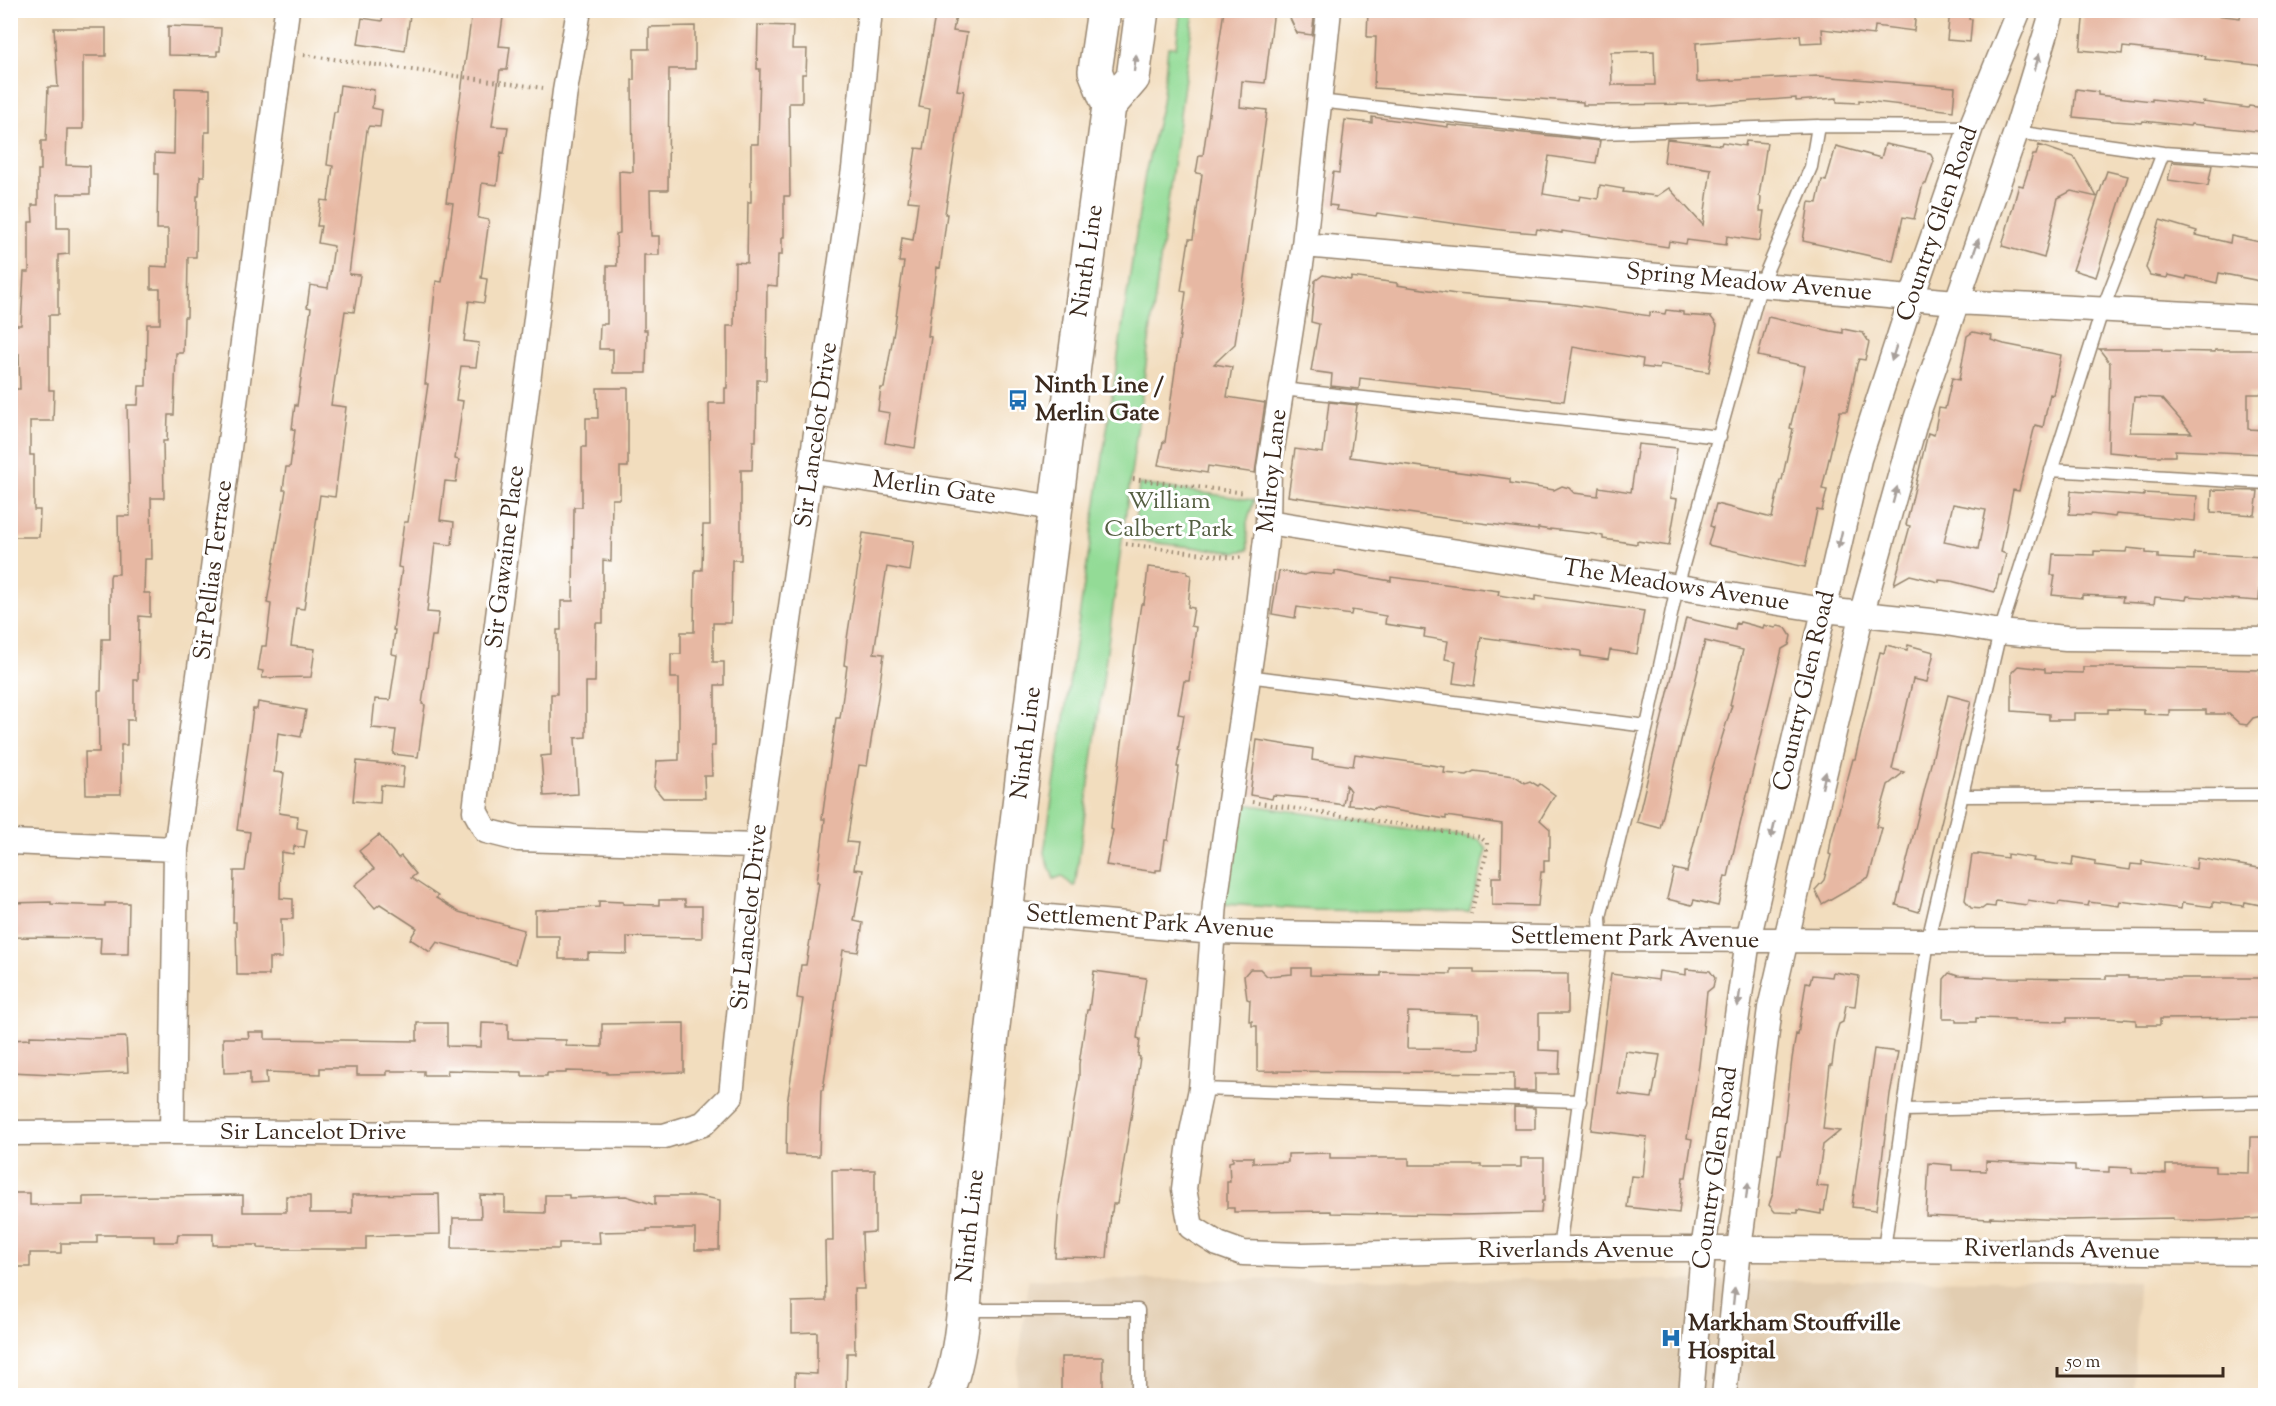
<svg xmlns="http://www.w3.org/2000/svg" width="2276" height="1406" viewBox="0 0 2276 1406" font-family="'Sorts Mill Goudy',serif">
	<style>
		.built { fill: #e2cdb1 }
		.green { fill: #93db96; stroke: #67825a; stroke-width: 1.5 }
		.building { fill: #e7b8a3; fill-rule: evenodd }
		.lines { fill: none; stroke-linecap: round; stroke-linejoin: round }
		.service-casing { stroke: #96846e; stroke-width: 15 }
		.minor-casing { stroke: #96846e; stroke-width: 27 }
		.secondary-casing { stroke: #96846e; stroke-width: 36 }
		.path { stroke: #96846e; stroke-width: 4; stroke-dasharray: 1.5 4.5; stroke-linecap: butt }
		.service { stroke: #fff; stroke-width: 12 }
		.minor { stroke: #fff; stroke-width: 24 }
		.secondary { stroke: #fff; stroke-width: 33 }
		.oneway { fill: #a79f9a }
		.labels { text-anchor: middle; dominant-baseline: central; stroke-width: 6; stroke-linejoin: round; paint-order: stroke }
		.street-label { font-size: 24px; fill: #3b2a1e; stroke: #fff }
		.poi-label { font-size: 24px; font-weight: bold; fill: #3b2a1e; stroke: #fff; text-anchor: start }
		.park-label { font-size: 24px; fill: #555f42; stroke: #fff }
	</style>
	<rect width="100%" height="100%" fill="#fff"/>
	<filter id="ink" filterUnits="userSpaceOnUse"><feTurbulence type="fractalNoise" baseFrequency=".0167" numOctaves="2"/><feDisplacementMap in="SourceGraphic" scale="12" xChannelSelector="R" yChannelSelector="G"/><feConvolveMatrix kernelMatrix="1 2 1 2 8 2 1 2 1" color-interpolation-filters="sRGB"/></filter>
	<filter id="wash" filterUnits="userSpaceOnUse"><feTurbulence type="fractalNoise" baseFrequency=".008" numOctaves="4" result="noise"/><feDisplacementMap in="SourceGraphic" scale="24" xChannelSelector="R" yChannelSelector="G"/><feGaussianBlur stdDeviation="1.35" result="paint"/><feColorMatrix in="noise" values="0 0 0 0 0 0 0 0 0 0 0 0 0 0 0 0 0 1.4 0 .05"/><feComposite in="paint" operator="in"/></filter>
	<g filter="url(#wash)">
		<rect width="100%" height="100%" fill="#f2ddbe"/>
		<!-- built -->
		<path class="built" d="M1028,1279l1110,2 -4,114 -1119,1z"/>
		<!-- green -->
		<path class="green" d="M1178,11h16l-119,875h-2l-11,-10 -8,3 -10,-26 101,-679 17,-71 6,-56h8l4,-32 -4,-1z
			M1139,484l115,16 -7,23 1,27 -14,2 -101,-12z
			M1238,803l242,37 7,10 -18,62 -154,-2 -91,-6z"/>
		<g id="blocks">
			<!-- building -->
			<path class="building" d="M936,10h21l-4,21 14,2 -10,57 7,1 -19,123h2l-7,54 -3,-1 -9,69 3,1 -16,111 -30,-5 5,-30 -12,-2 3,-23h3l10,-57 10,-69h-5l3,-24 11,2 5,-38 -10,-1 8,-53 8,1 6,-40 -11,-2z
				M1224,10h50l-9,73 -23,-2 -2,26 27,3 -32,234 -21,20 18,3 -5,30 38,6 -10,70 -47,-7 -1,7 -49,-8 5,-23h2l21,-150 -5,-1 8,-52h4l9,-65 -6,-1 3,-18h4z
				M1286,10h29l-3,25 -15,-2z
				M1368,10h204v4l132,-4h212l-2,21 -39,-5 -1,9 -52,-6 1,13 -22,1 -1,-8 -104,8 1,39 122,-6 136,11 -2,24 -94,-11v3l-22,-1v-4l-41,3v-3l-86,6 -127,1v-3l-209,-14 2,-51h-9zM1654,51l1,34h-43l-1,-33z
				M1950,10h20l-1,9h3l-2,23 -23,-2z
				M2084,10h92l64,8 1,-5 21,3 -1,4 4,1v45l-60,-7 1,-3 -83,-9 -1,7 -42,-4z
				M384,11l26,4 -5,36 -47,-7 4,-26 20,3z
				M472,12l31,5 -4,29 11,1 -3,23h-7l-8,56 16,1 -4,26 -3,-1 -4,33 -15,-2 -4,35 11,2 -8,58 6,1 -3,24 -15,-2 -5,40 15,2 -3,24 -15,-1 -5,34 7,1 -8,58 4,1 -3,22 -11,-1 -5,39 14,2 -2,23 -17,-2 -8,69 12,1 -3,23h-4l-10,68 3,1 -7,52 -25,-3 3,-24 -24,-2 3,-29 15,1 7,-45 -5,-1 3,-24h-2l9,-62 -4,-1 6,-45h4l20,-138h-3l11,-103 6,1 11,-79 -7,-1z
				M758,25l35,1 -1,23h15l-1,25h-4v29h-13l1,93h-6v41h-2v18h-4l-1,31 -10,-1 -1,95h-9l-1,61h-3l-1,29h-11v90h-9l-1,63h-18v39h11v23h-9v61h-4l1,30h-8l1,22h-42l-9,-11 3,-26 22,-1v-82h-8v-24h10v-22h13l1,-62h7l1,-45h7l-1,-122h16v-15h2v-62h7l1,-64 12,1 1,-61h3v-58h7l2,-75h-3z
				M168,26l53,2 -1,23h-3v5l-49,-1z
				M695,26v43h-26l-1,121h-18l1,46h8v19h-15v75h3l-1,43h-33v-24h-14l1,-25h7v-58h10l-1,-32 4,-1 -1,-62 14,1 -1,-92h2v-31h15v-22z
				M54,28h52v28h-23v73h-16l-1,36 24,1v28h-33v34h12v26l-11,1v60h-9v75h5l-1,31h-23v34h4v55h6l-1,27h-29v-148h10l-1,-35 -6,1v-30h8l3,-53h5v-50h4l-1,-17h6v-35h3v-29h5l2,-54h10z
				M340,85l34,5 -2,18 10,2 -2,17 -11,-1 -2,4 -18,144 11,1 -6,37 -9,-1 -14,94 15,2 -11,90 -15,-2 -16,114 -8,-1 -5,38 24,3 -4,28 -49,1 1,-7 -5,-1 4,-24h4l5,-42 -4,-1 19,-113h-3l3,-23h4l5,-37 -3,-1 3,-24 2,1 14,-98 -4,-1 3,-22 18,3 6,-42 -16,-3 3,-17h-4l4,-26 7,1 5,-35 -6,-1 7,-53h3z
				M175,88l35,1v43h-5l-1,44h-4l-1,20h-2l-1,61h-8l-1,60h-3l-1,36h-7l-2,62h-6l-1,26h-4l1,57h-13l1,61h-7l-1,34h6v24l-11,-1 -1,64h-4v40h-7v25h-6v49h-35l-1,-42h14l-1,-61h3l1,-52h8v-62l1,-3h8l-1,-58h12l-3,-111h11l1,-19h7l1,-62h13v-35h-9v-23l17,1v-38h-11l1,-55h-3v-21l19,1z
				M2076,89l22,3v3l54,6v-2l50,6 1,-3 45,6 1,-2 16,2v24l-74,-8 -1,2 -47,-5 -1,2 -28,-2 -41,-4z
				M1372,117l76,10v-2l152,16 -4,22 -47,-7 -6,38 36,6 1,-4 18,3 2,-14 24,4 -1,3 34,4 12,-8 34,37 8,-56 -47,-7 3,-23 54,6 1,-3 23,4 1,-5 21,2 -8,53 2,1 -1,14h4l-4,30 -33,-5 -1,9 -39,-5 -1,4 -17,-3 -1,6 -106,-16v2l-25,-4 -1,4 -27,-2 -132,-18 -1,3 -40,-6 1,-4 -8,-1 4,-33 6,1 6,-53 27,3z
				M1885,144l45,9 4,8 -8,23h-3l-9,35 -11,-2 -10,44 -90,-20 6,-39 8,1 5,-23 4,1 10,-35 45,12z
				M2039,145l35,12 23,40 -26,-6 -13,7 -14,60 -42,-12 17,-61 4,1 10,-31h3z
				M2172,162l40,3 -4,21 -40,-6z
				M2107,171l21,5 -32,101 -23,-7z
				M2160,220l37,11 -1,4 34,8 1,-7 34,7v39l-46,-9 -2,10 -30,-7 -1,3 -18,-4 -1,3 -17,-3 -4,-7z
				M1323,275l28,5v-3l46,6v2l59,9 112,10 82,12v-4l15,2 1,-4 17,2v3l28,2 6,8 -8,47 -49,-8 -1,5 -17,-2 1,-8 -70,-12 -9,54 -204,-23 -1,11 -28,-3 1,-12 -21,-3 8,-47 -8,-2 4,-41z
				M1768,317l63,14 12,2v-4l20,4 6,9 -4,18 -6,-1 -2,5 -10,47h-7l-18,78 5,1 -5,21 -5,-1 -12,57 -97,-22 5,-18 -3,-1 6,-22 56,14 8,-38h2l11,-51 -3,-1 15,-62 -47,-10z
				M1973,332l19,4 -1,4 13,4 57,11 -8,40 -3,-1 -7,33 -8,-2 -16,66 -6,-1 -12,62 5,2 -5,21h-2l-4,17 -44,-11 -12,-1v2l-29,-7 -16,9 16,-58 -4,-1 22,-92 6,2 5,-27 6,1 7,-31 7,2 8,-44zM1953,504l33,6 -8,39 -34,-7z
				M2099,349h63v2l53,1v-2h50v44h-17v35l17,1v24l-90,-4v6h-22l-45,-4 2,-89zM2134,397l27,1 31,35 -62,-1z
				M597,388h31v79h-8v32h-8l-1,62 -8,-1v63h-7l-1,59h-9v55l-11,1 3,56 -34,2 -3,-40 10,-1v-61h6v-64h4v-29h12l1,-94h8v-60h4v-29h12z
				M1329,402l28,3 -7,52 160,22v4l44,7 8,-4 7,2 5,5 24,3 1,-9 32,5 7,-48 39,4 -7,50 7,1 -8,47 -32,-5v3l-19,-3 -15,-2v-3l-9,-2 -44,-5v1l-12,-2v2l-81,-10 -169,-24 7,-47 28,4z
				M2212,490l46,1 -3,24 -44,-3z
				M2071,491l73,5v-3l53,3 -2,25 -79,-7 -1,3 -24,-3v1l-22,-1z
				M863,533l51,8 -4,30 -23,-4 -3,18 -10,68 10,1 -6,43 -11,69 -8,-1 -12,77 11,1 -4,26 9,1 -9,51 9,2 -5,29 -15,-2 -20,140h-2l-2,66 -33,-1 1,-51 16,-105 -6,-1 4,-33h5l13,-83h-2l8,-63h-3l14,-101h4l7,-52 -3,-1 3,-26z
				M2127,548l19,2v3l12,1v4l36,2v-7l68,4 -3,44 -72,-5 -1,4 -31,-3 -1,7 -32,-2 1,-5 -41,-2v3l-30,-3 3,-20h-4l2,-21 41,1v-4l32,1z
				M1148,567l39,4v3l4,1 -3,32 6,1 -3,18 5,1 -7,54h-5l-6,33 6,1 -6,35 2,1 -3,16h2l-11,73h-3l-4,30h-5v2l-50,-7 7,-35 -2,-1 1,-12 27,-200 2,-13h3z
				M1279,571l25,4 7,-2 24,2v-4l56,10v-4l108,14 -1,4 37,6v-5l109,15 -7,43 -27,-4 -2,10 -27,-4v-5l-100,-14 -7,49 -21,-3 3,-22 -11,-2 3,-18 -24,-4 1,-7 -40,-6 1,-8 -34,-6 -1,5 -54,-8 -2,11 -23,-4z
				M1686,618l49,12 1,-7 3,1 1,-2 23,6 1,-3 11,3 3,-2 8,2 5,8 -2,9 -7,4 -49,205 -5,23 -3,-1 -7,30 -24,-6 -2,5 -25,-6 7,-30 13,3 24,-99 21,-68h-2l13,-55 -38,-9 -45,187 -23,-6z
				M1886,645l21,5 1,-5 26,7 -7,30 -14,-3 -21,90 12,3 -16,13 -12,42 6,1 -13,49 -47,27 -7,-14 9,-10 7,-25 -2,-1 2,-14 22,-81h2l25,-107 4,1z
				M2018,666l27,3v3l38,1v-6h32l145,3v4h5v41l-12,3 -6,7 -7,-1 -11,-10h-23v-4h-37v5l-25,-1v-4l-36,-1v4h-34v7h-25v-6l-37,-3v-39z
				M1948,695l23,6 -52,211 -23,-7z
				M258,702l48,8 -5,27 -23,-4 -4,39 10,1 -5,40 19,3 -1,12 10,2 -3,18 -10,-2 -1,8 -12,-2 -1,46 13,1v20h-12l1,39h-13v17h-32l-1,-53h-3l1,-51h11l5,-39 -13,-2 16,-121h4z
				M1257,740l56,9 -1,11 41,6 2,-12 90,13 -1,6 23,2 7,-4 41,5 10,7 5,-2 8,5 2,-2 15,11 -15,25 10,9v18h-1v13h-5v12h-3l-3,34 -46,-1v-28h9l1,-53 -56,-8v3l-70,-12 -3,2 -10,-3 -15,-1 2,-14 -4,-6 -3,20 -25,-4v-2l-45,-4 -1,4 -22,-4z
				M357,761l47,5 -2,21 -21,-2 -1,18 -27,-2z
				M379,835l19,23 3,-2 15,18 -5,4 27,18 -2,2 23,14 65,18 -9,34 -78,-22 -7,10 -20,-13 7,-11 -37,-24 -5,4 -20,-23 19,-16 -15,-18z
				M1978,854l29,4v-4l27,4 -1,3 39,5 1,-9 22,4v4l35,5 1,-6 11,1v-4l54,8 1,-11 68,11v37l-20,-4 -1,4 -31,-4v5l-31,-4 -1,6 -61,-8 -1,5 -30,-4 -1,4 -29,-4 -1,3 -30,-5 -1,5 -31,-4 -1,6 -9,-1 -4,3 -11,-1 -6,-8 7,-45h6z
				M659,900h26v6h17v32l-75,-1v17l-39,-1v6h-29v-23h-24v-26l64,-3v-6l24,1v2l36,1z
				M51,902v2l54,2v-3h24l-1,51h-28l1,-16 -91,-1v-34z
				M1292,968h18v7l71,1v-4l70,2v-5h23v4l94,1v39h-29v37l21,1 -1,23h-24v17h-21v-18l-257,-2v-45h-5v-5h-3l1,-21 -3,-1 -3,-23 6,-7h10l7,7 25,-2zM1408,1012l71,2v35l-72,-1z
				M1686,969l24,2 5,7 -2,9 -6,5 -8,73 -12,73 5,1 -6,38h-3l-4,36 -52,-6 4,-31 12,1 4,-40 -56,-7 20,-156 47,6 1,-9 27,4zM1625,1051l35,4 -8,43 -33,-4z
				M1094,971l52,7 -9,60 3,1 -2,17 2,1 -5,36 -18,111h-4l-1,8h-1l-4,46 -52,-1 4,-54 20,-126v-13l8,-54h2z
				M1833,972l26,4 -4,30 -9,-1 -3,17 -4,2 -3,10 -4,31h-2l-7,64 17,2 -17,14 -6,41 11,1 -4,24 -3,-1v4l-23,-4v3l-23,-1 -6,-7 4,-12 5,-39h3l11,-95 4,-25 2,1 8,-53 4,1 2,-8 20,2z
				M1949,973l9,3 46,2 102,1v-3h22v2h137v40l-105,1v6h-24v-5l-30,-2h-39v4l-53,-1v-2l-38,-1v4h-20v-3h-13l1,-40z
				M417,1023h30v23l34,1 1,-24 26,1v15l58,1v6l36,1v-23l82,-1v49l-77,2v-2l-41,-1v2h-19v3h-25v-4l-75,-2 1,5h-24v-4h-37v4h-30v-7h-37v6l-54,-2 1,12 -17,1v-13l-26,1 -1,-35h26l-1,-6h17v7l152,2z
				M30,1036l61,2 35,-1 2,35 -53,3 -65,-3v-32l20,-1z
				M1874,1049l24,3 -8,42 -14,116 -24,-3z
				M1514,1107l21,1v21h-21z
				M2250,1137h15v81l-57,3 -35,-1v-2l-105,2 -77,-3 -1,2 -64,-3 3,-53 23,2v5l34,1v-10l89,4v6l34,1v-5l23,1v5l34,1v-9h27l22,1v6l34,1z
				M1330,1153v5h79v7h72v2h40v-9h23v43h-2l-1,12 -79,2 -131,-2v-2l-97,1v-4h-7v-26h3l-1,-20 4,-1v-4h20v6l35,-1v-8z
				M832,1170h43v62l-13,1 2,56h-10l1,64h-8l-1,42h-51v-22l22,1v-42l-25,1v-31l34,-1 -1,-60h8z
				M10,1193h20v12h53v-8l160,-2v17h43v-16h24v17h42v-18l87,-1 1,40 -74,2v13h-84l-24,-1v-3h-45v-11h-35l-1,8h-23v-7h-57v8h-36v10h-31v14h-20z
				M480,1195l25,1v16l40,1v-18h24v3l57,-2 29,9v-9h44l21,4 -1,50h-24v-21h-48v2l-48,1 1,11h-41v6l-107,-1 1,-30h28z
				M1061,1357h42v38h-42z"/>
		</g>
	</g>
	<g filter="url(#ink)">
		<use href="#blocks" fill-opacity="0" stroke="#96846e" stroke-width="1.5"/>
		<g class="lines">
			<!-- service casing -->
			<g class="service-casing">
				<path id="service" d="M1319,101l281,32 218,-7 153,1
					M2016,132l147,21 103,7
					M1282,389l438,48
					M2051,470l215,13
					M1247,676l400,50
					M1962,796l304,-1
					M1201,1089l379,12
					M1904,1110l362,-8
					M1559,1249l42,-310 -1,-22 47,-191 30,-139 84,-303 50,-117 7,-41
					M1884,1249l44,-309 72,-308 102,-321 61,-158
					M964,1310h174v86"/>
			</g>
			<!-- minor casing -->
			<g class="minor-casing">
				<path id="minor" d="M579,10l-14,81 -71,557 -19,163 11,20 32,8 239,7
					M1329,10l-25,235 -35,224 -1,53 -13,108 -40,273 -14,186 -11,53 -6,47 7,38 27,17 25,9 59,2 257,-6h199l508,4
					M1304,245l652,57 310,16
					M812,471l243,37
					M1268,522l556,88 116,12 60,10 66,6 200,2
					M10,842l166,7
					M1006,913l207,19 388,7 665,4
					M172,1132l4,-283 111,-839
					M10,1133l162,-1 492,4 39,-12 28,-28 23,-232 100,-695 16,-159
					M1691,1396l12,-146 45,-310 111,-481 53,-162 59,-170 48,-117
					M1724,1396l15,-147 31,-241 92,-396 54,-193 100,-287 37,-122"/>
			</g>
			<!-- secondary casing -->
			<g class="secondary-casing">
				<path id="secondary" d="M1109,106l24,-28 9,-68
					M944,1396c19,-33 21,-108 25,-148 5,-56 12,-112 18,-169 37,-325 77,-649 122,-973l-14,-35 9,-61"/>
			</g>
			<!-- path -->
			<path class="path" d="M304,55l239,33
				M1133,479l113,14
				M1126,544l109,14 7,-1
				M1252,802l228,35 7,6v8l-16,63"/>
			<!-- service -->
			<use href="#service" class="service"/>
			<!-- minor -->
			<use href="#minor" class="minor"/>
			<!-- secondary -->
			<use href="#secondary" class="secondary"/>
		</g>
		<!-- one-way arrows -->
		<defs><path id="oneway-solid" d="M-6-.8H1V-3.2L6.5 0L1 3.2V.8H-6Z" transform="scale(1.5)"/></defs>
		<g class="oneway">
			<use href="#oneway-solid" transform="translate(2037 62) rotate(-73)"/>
			<use href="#oneway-solid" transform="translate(1135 63) rotate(-83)"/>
			<use href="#oneway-solid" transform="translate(1976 247) rotate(-71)"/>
			<use href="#oneway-solid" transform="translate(1894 353) rotate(108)"/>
			<use href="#oneway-solid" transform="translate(1895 495) rotate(-75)"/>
			<use href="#oneway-solid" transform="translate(1840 540) rotate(103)"/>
			<use href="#oneway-solid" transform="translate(1824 780) rotate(-77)"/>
			<use href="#oneway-solid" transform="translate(1773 830) rotate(103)"/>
			<use href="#oneway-solid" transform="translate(1739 998) rotate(98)"/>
			<use href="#oneway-solid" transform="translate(1747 1191) rotate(-83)"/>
			<use href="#oneway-solid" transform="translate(1734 1296) rotate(-84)"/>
		</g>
	</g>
	<!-- icons -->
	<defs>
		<g id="bus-bare" transform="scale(1.62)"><path d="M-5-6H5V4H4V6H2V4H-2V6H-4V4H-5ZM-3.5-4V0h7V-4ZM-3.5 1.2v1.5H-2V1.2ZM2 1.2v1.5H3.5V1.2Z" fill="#1f6fb2" stroke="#fff" stroke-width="2.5" paint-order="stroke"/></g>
		<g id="hospital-bare" transform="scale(1.62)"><path d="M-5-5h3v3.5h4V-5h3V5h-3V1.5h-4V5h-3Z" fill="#1f6fb2" stroke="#fff" stroke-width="2.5" paint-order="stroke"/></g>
	</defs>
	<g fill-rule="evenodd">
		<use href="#bus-bare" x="1018" y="400"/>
		<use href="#hospital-bare" x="1671" y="1338"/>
	</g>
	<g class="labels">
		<!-- street labels -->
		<g class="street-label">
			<text transform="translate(1938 224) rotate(-71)">Country Glen Road</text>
			<text transform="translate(1088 261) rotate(-82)">Ninth Line</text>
			<text transform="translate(1749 283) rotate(5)">Spring Meadow Avenue</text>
			<text transform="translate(817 435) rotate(-82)">Sir Lancelot Drive</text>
			<text transform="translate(1273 471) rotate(-84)">Milroy Lane</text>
			<text transform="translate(934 489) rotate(8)">Merlin Gate</text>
			<text transform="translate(506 557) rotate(-83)">Sir Gawaine Place</text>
			<text transform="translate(214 570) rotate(-83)">Sir Pellias Terrace</text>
			<text transform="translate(1676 586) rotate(9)">The Meadows Avenue</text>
			<text transform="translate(1805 691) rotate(-77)">Country Glen Road</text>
			<text transform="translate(1027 743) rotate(-83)">Ninth Line</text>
			<text transform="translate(750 917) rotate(-84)">Sir Lancelot Drive</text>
			<text transform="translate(1150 923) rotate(4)">Settlement Park Avenue</text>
			<text transform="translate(1635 939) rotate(1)">Settlement Park Avenue</text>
			<text x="313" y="1133">Sir Lancelot Drive</text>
			<text transform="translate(1716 1168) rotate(-82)">Country Glen Road</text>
			<text transform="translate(971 1226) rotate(-84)">Ninth Line</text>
			<text x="1576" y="1251">Riverlands Avenue</text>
			<text transform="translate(2062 1251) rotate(1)">Riverlands Avenue</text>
		</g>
		<!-- poi labels -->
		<g class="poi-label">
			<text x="1035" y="386">Ninth Line /<tspan x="1035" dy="28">Merlin Gate</tspan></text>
			<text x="1688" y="1324">Markham Stouffville<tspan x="1688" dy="28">Hospital</tspan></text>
		</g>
		<!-- park labels -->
		<g class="park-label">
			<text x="1169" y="502">William<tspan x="1169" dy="28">Calbert Park</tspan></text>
		</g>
	</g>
	<!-- margin -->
	<rect width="2276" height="1406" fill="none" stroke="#fff" stroke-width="36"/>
	<!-- scale -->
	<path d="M2057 1367v9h166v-9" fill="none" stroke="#3b2a1e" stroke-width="3"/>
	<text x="2066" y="1367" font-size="18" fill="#3b2a1e" stroke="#ffffff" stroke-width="4.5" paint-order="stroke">50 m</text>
</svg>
